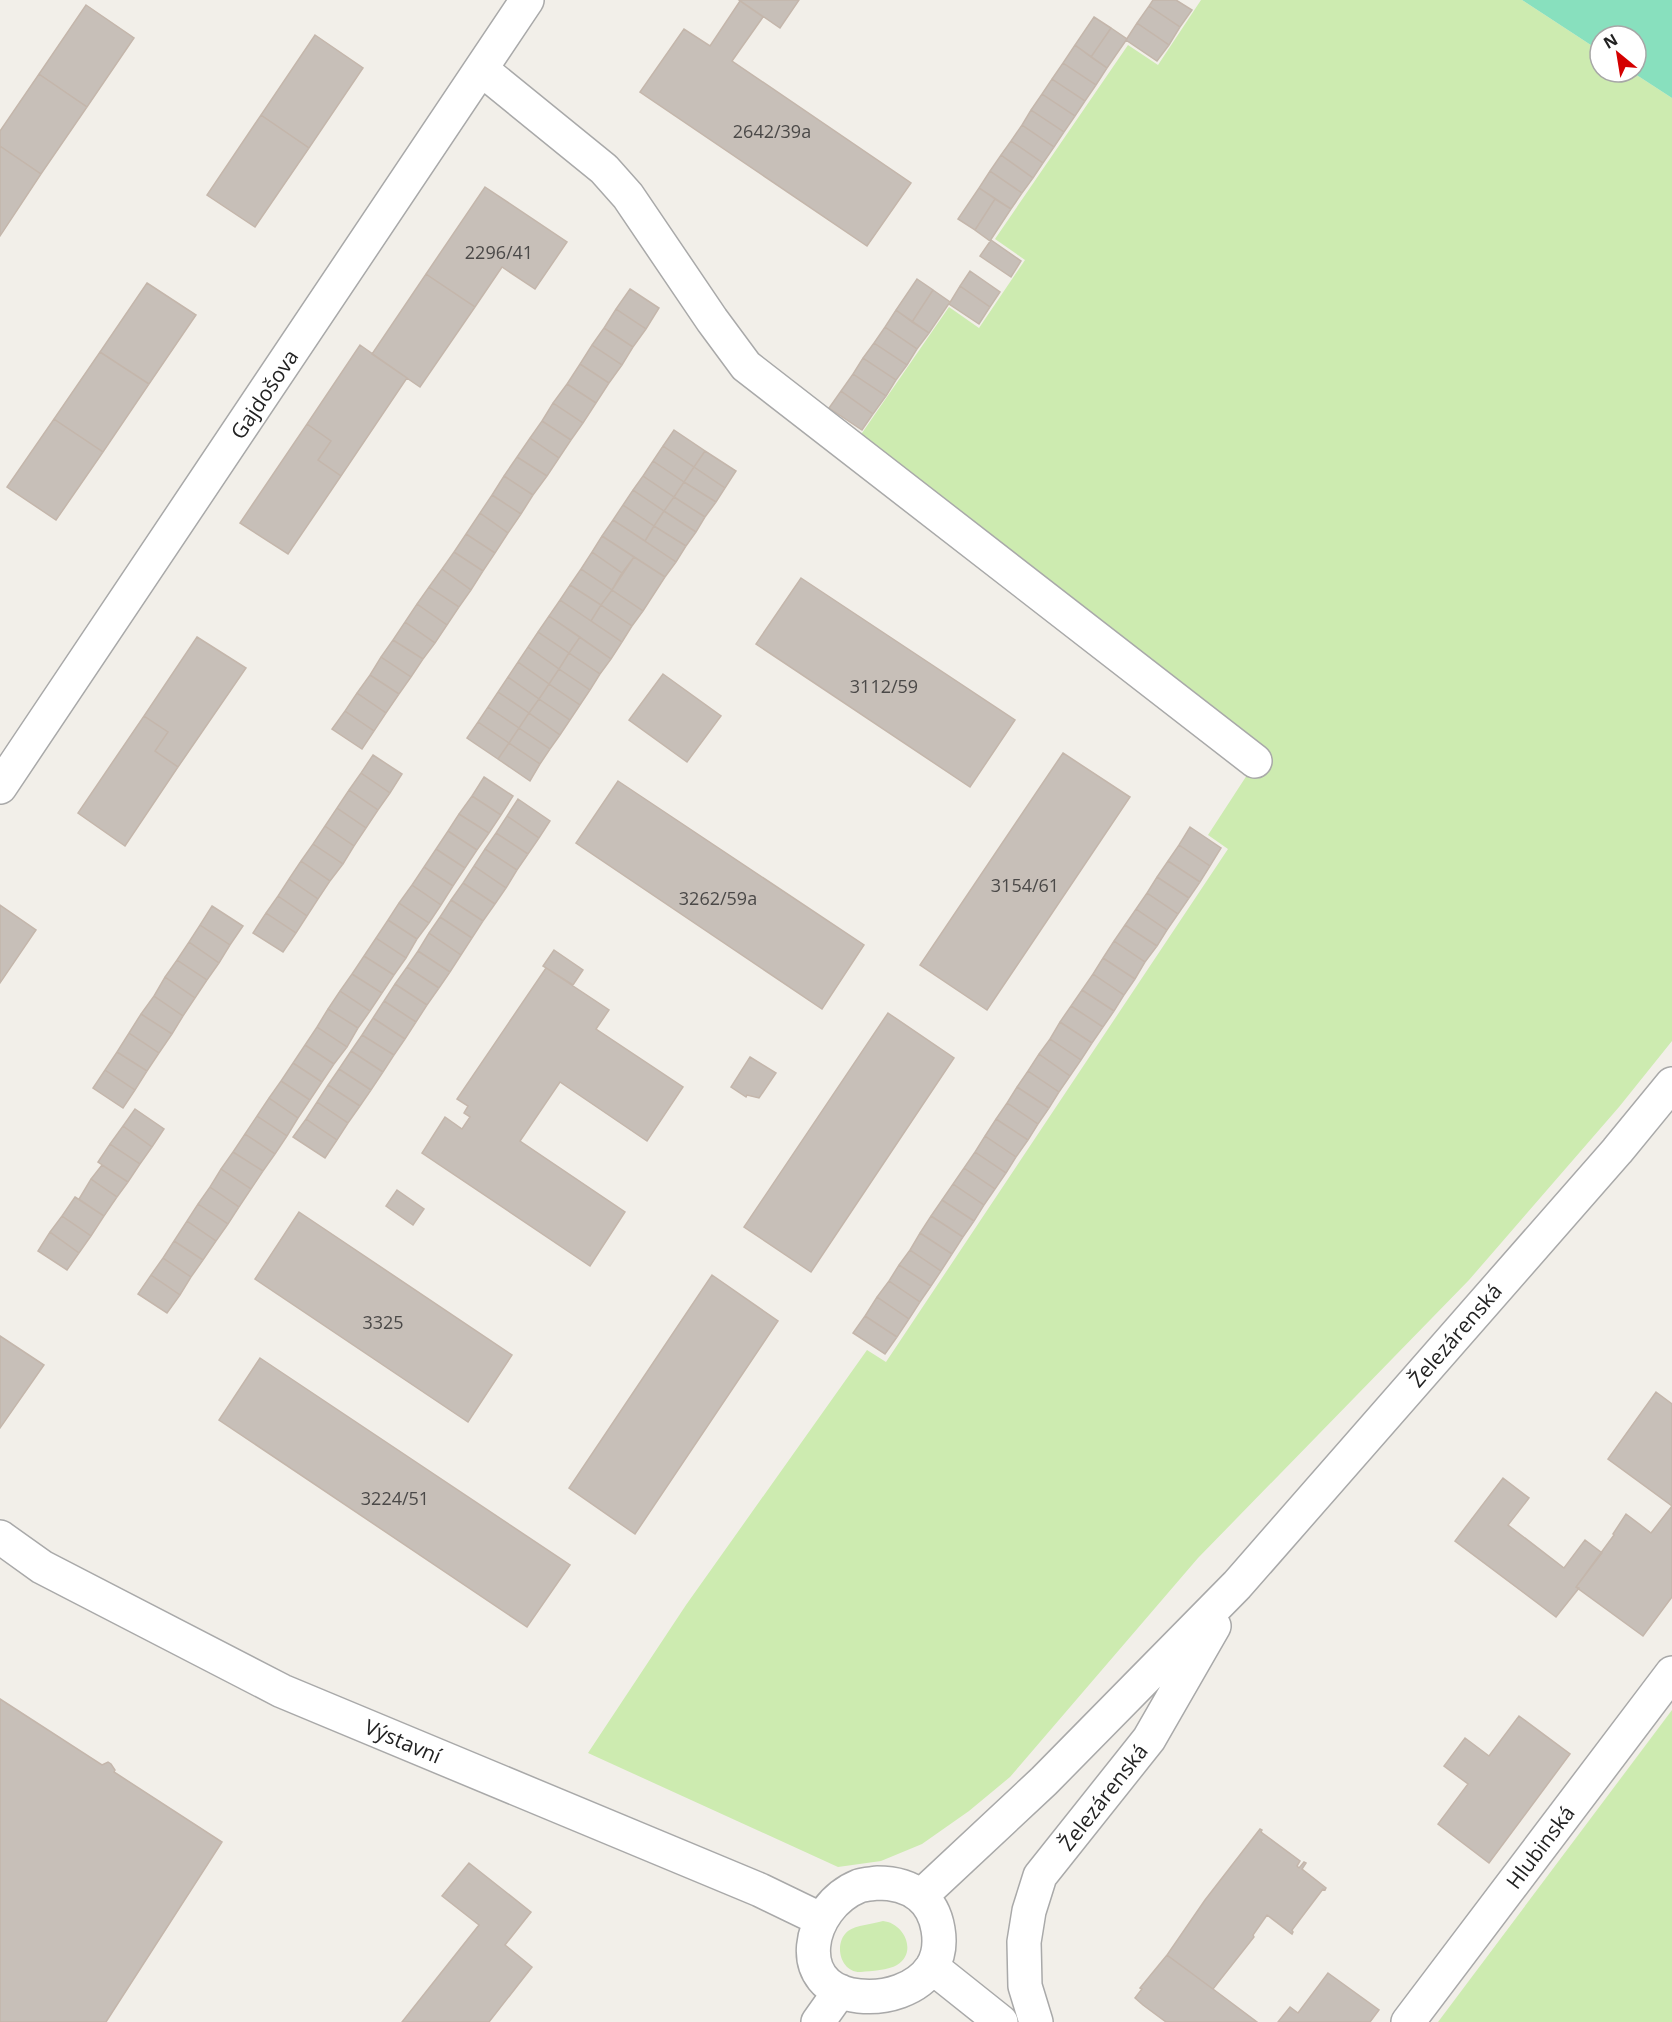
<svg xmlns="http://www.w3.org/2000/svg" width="1672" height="2022" viewBox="0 0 1672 2022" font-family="'Open Sans',sans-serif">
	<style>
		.grass { fill: #cdebb0 }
		.pitch { fill: #88e0be }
		.building { fill: #c7bfb8; stroke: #c4b6ab; stroke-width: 1.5 }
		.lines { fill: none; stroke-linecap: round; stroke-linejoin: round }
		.minor-casing { stroke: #a9a9a9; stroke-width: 36 }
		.minor { stroke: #fff; stroke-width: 33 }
		.labels { text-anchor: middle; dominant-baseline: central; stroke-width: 5; stroke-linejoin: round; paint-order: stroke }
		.number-label { font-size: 18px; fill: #4b4948 }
		.street-label { font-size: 21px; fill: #222; stroke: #fff }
	</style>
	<rect width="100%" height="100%" fill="#f2efe9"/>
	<!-- grass -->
	<path class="grass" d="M1201,0h321l78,51v21h32l40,26v943l-53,66 -150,173 -271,278 -188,219 -41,34 -47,33 -41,17 -43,6 -250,-114 98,-148 181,-255 19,12 342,-513 -20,-14 41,-63 -398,-323 98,-142 30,21 46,-68 -30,-21 133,-194 30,20z
		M1672,1710v312h-234z
		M883,1921c21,2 35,31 14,44 -8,5 -26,6 -36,7 -21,1 -28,-29 -13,-41 8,-6 25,-7 35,-10z"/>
	<!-- pitch -->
	<path class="pitch" d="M1522,0h150v98l-40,-26h4v-36h-36v15z"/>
	<!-- building -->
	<path class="building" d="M739,0h60l-19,28z
		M1153,0h23l16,10 -12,17 -31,-21z
		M740,1l23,16 -31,44 179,122 -44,63 -227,-154 44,-63 26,17z
		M86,5l48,33 -47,69 -48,-33z
		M1149,6l31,21 -11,18 -32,-22z
		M1094,17l17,11 -20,29 -16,-12z
		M1137,23l32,22 -12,16 -31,-21z
		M1111,28l16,11 -20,29 -16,-11z
		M315,35l48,33 -54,80 -48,-33z
		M1075,45l32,23 -11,17 -33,-22z
		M1063,63l33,22 -11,16 -33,-22z
		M39,74l48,33 -46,67 -41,-28v-15z
		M1052,79l33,22 -10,15 -33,-22z
		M1042,94l33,22 -11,16 -33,-22z
		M1031,110l33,22 -10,15 -32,-22z
		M261,115l48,33 -54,79 -48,-32z
		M1022,125l32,22 -11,16 -32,-22z
		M1011,141l32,22 -10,15 -32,-23z
		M0,146l41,28 -41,62z
		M1001,155l32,23 -11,15 -32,-22z
		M990,171l32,22 -11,16 -32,-21z
		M485,187l82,55 -32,47 -33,-22 -27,40 -49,-33z
		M979,188l16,11 -20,31 -17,-11z
		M995,199l16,10 -21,32 -15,-11z
		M991,240l30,21 -10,16 -31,-21z
		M970,271l30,21 -10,15 -30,-21z
		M426,274l49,33 -55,80 -48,-33z
		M917,279l16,11 -21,32 -16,-12z
		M147,283l49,32 -47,69 -49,-32z
		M960,286l30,21 -11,17 -30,-20z
		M630,289l29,19 -13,21 -30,-20z
		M933,290l17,12 -21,31 -17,-11z
		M616,309l30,20 -13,18 -29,-19z
		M896,310l33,23 -12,16 -32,-22z
		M885,327l32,22 -10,16 -33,-22z
		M604,328l29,19 -11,18 -30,-20z
		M874,343l33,22 -11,15 -33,-22z
		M360,345l47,33 -66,98 -23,-16 13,-19 -24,-17z
		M592,345l30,20 -13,18 -29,-19z
		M100,352l49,32 -46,68 -49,-33z
		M863,358l33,22 -10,16 -33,-22z
		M580,364l29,19 -13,20 -29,-19z
		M853,374l33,22 -13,18 -32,-23z
		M567,384l29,19 -13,20 -30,-20z
		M841,391l32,23 -11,16 -33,-22z
		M553,403l30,20 -12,17 -29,-19z
		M54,419l49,33 -47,68 -49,-33z
		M542,421l29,19 -12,18 -29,-20z
		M307,424l24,17 -13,19 23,16 -53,78 -48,-31z
		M674,430l31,21 -11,16 -31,-21z
		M530,438l29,20 -12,18 -30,-19z
		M663,446l31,21 -10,15 -31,-21z
		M705,451l31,20 -11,17 -31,-21z
		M517,457l30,19 -14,19 -29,-19z
		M653,461l31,21 -10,15 -31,-21z
		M694,467l31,21 -9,14 -32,-20z
		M504,476l29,19 -12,19 -29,-19z
		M643,476l31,21 -10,14 -31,-21z
		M684,482l32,20 -11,15 -31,-20z
		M633,490l31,21 -10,15 -31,-21z
		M492,495l29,19 -13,19 -28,-20z
		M674,497l31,20 -9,15 -32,-21z
		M623,505l31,21 -9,15 -32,-21z
		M664,511l32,21 -10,14 -32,-20z
		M480,513l28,20 -13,20 -29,-19z
		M613,520l63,42 -11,15 -63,-41z
		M654,526l32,20 -10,16 -31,-21z
		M466,534l29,19 -12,18 -29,-19z
		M602,536l32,21 -12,16 -30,-21z
		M454,552l29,19 -12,19 -29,-21z
		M592,552l30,21 -10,17 -31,-21z
		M634,557l31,20 -22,34 -31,-21z
		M442,569l29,21 -12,17 -30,-20z
		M581,569l31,21 -11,15 -31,-20z
		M801,578l214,142 -45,67 -214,-143z
		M570,585l31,20 -10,16 -31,-21z
		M429,587l30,20 -12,18 -30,-21z
		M612,590l31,21 -11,15 -31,-21z
		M560,600l62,42 -11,17 -62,-43z
		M417,604l30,21 -12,18 -30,-21z
		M601,605l31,21 -10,16 -31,-21z
		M549,616l31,21 -11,16 -31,-21z
		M405,622l30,21 -12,16 -30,-19z
		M538,632l31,21 -10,16 -31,-22z
		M197,637l49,31 -68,99 -23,-16 13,-19 -24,-16z
		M580,637l31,22 -11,15 -31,-21z
		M393,640l30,19 -12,18 -30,-20z
		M528,647l31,22 -10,15 -31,-22z
		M569,653l31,21 -10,16 -31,-21z
		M381,657l30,20 -12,17 -29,-19z
		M518,662l31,22 -10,15 -31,-22z
		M559,669l31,21 -10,15 -31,-21z
		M663,674l58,42 -34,46 -58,-42z
		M370,675l29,19 -13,19 -29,-20z
		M508,677l31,22 -10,14 -31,-21z
		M549,684l31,21 -10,15 -31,-21z
		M498,692l31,21 -10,15 -31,-21z
		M357,693l29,20 -12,18 -29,-20z
		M539,699l31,21 -10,15 -31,-22z
		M488,707l31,21 -10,15 -31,-21z
		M345,711l29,20 -12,18 -30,-20z
		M529,713l31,22 -10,14 -31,-21z
		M144,716l24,16 -13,19 23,16 -53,79 -47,-33z
		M478,722l31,21 -11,16 -31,-21z
		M519,728l31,21 -10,15 -31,-21z
		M509,743l31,21 -10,17 -32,-22z
		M1063,753l67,44 -143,213 -67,-45z
		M373,755l29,19 -12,19 -29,-20z
		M361,773l29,20 -12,17 -29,-20z
		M484,777l29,19 -12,19 -29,-19z
		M618,781l246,164 -42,64 -246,-166z
		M349,790l29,20 -12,18 -29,-20z
		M472,796l29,19 -12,18 -30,-19z
		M518,799l32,22 -11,17 -32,-22z
		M337,808l29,20 -12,18 -29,-20z
		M459,814l30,19 -12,17 -29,-19z
		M507,816l32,22 -11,16 -32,-21z
		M325,826l29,20 -11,18 -30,-20z
		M1190,827l31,21 -11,18 -31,-21z
		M448,831l29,19 -12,18 -29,-19z
		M496,833l32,21 -11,16 -32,-21z
		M313,844l30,20 -13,17 -29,-20z
		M1179,845l31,21 -10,16 -32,-21z
		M436,849l29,19 -12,18 -29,-19z
		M485,849l32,21 -11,18 -32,-22z
		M301,861l29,20 -12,18 -29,-20z
		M1168,861l32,21 -11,16 -32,-21z
		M474,866l32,22 -11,16 -32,-21z
		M424,867l29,19 -12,19 -29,-20z
		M1157,877l32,21 -11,16 -31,-21z
		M289,879l29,20 -11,17 -29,-20z
		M463,883l32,21 -12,17 -32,-21z
		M412,885l29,20 -12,18 -30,-20z
		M1147,893l31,21 -11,16 -31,-21z
		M278,896l29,20 -11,17 -30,-20z
		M451,900l32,21 -11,17 -32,-21z
		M399,903l30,20 -12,16 -29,-19z
		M0,905l36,25 -36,53z
		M212,906l31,20 -13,19 -30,-20z
		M1136,909l31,21 -10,16 -32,-21z
		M266,913l30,20 -13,19 -30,-19z
		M440,917l32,21 -11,17 -32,-22z
		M388,920l29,19 -11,19 -30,-20z
		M200,925l30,20 -11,18 -30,-21z
		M1125,925l32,21 -12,16 -31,-21z
		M429,933l32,22 -11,17 -32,-21z
		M376,938l30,20 -12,17 -30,-19z
		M1114,941l31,21 -10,17 -32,-21z
		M189,942l30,21 -12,17 -30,-20z
		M554,950l29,20 -10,15 -30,-19z
		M418,951l32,21 -11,16 -32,-21z
		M364,956l30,19 -12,18 -30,-19z
		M1103,958l32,21 -11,16 -31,-21z
		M177,960l30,20 -12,18 -30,-21z
		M407,967l32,21 -12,17 -32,-21z
		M546,968l63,42 -13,19 87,58 -36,54 -87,-59 -40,59 105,71 -35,54 -168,-113 23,-36 17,12 8,-12 -6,-4 4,-7 -11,-7z
		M352,974l30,19 -12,18 -30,-20z
		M1093,974l31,21 -10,16 -32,-21z
		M165,977l30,21 -12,18 -29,-20z
		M395,984l32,21 -11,17 -32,-21z
		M1082,990l32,21 -11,16 -32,-21z
		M340,991l30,20 -12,17 -30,-19z
		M154,996l29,20 -11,18 -31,-20z
		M384,1001l32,21 -11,17 -32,-21z
		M1071,1006l32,21 -11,16 -32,-21z
		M328,1009l30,19 -11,19 -30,-20z
		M888,1013l66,45 -143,214 -67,-45z
		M141,1014l31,20 -13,19 -30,-20z
		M373,1018l32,21 -11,16 -32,-20z
		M1060,1022l32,21 -11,17 -31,-21z
		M317,1027l30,20 -13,17 -29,-19z
		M129,1033l30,20 -12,18 -30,-19z
		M362,1035l32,20 -11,17 -32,-21z
		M1050,1039l31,21 -11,16 -31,-22z
		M305,1045l29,19 -12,18 -29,-19z
		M351,1051l32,21 -12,18 -32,-21z
		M117,1052l30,19 -12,19 -30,-20z
		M1039,1054l31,22 -11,16 -31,-21z
		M750,1057l26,16 -17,25 -12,-3 -1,2 -15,-10z
		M293,1063l29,19 -12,18 -29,-19z
		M339,1069l32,21 -11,16 -32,-21z
		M105,1070l30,20 -12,18 -30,-20z
		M1028,1071l31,21 -10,16 -32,-21z
		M281,1081l29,19 -12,18 -29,-20z
		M328,1085l32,21 -12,17 -31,-21z
		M1017,1087l32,21 -11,16 -31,-21z
		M269,1098l29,20 -11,18 -30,-20z
		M317,1102l31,21 -11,17 -31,-21z
		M1007,1103l31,21 -10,16 -32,-21z
		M135,1109l29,20 -12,18 -29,-21z
		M257,1116l30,20 -12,18 -30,-20z
		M306,1119l31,21 -12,18 -32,-21z
		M996,1119l32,21 -12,17 -31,-21z
		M123,1126l29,21 -12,17 -30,-20z
		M245,1134l30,20 -12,17 -30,-19z
		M985,1136l31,21 -10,16 -31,-21z
		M110,1144l30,20 -12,18 -30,-20z
		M233,1152l30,19 -12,18 -30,-20z
		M975,1152l31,21 -11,16 -31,-21z
		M102,1165l26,17 -11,15 -26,-18z
		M964,1168l31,21 -11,16 -31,-21z
		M221,1169l30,20 -12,18 -29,-20z
		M91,1179l26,18 -13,19 -25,-17z
		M953,1184l31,21 -10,16 -32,-21z
		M210,1187l29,20 -11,17 -30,-20z
		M397,1190l27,19 -11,16 -27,-19z
		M75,1197l29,19 -13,20 -29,-20z
		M942,1200l32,21 -11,16 -32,-21z
		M198,1204l30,20 -12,17 -29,-20z
		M299,1212l213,143 -44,67 -213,-143z
		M62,1216l29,20 -12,17 -29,-21z
		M931,1216l32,21 -11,17 -32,-21z
		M187,1221l29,20 -13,19 -29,-19z
		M50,1232l29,21 -12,17 -29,-19z
		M920,1233l32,21 -11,17 -31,-21z
		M174,1241l29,19 -12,17 -28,-19z
		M910,1250l31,21 -10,15 -32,-21z
		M163,1258l28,19 -11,18 -29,-20z
		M899,1265l32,21 -11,16 -31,-21z
		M151,1275l29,20 -13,18 -29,-19z
		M712,1275l66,46 -143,213 -66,-46z
		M889,1281l31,21 -11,17 -32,-22z
		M877,1297l32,22 -12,18 -32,-21z
		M865,1316l32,21 -12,17 -32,-21z
		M0,1336l44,29 -44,63z
		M260,1358l310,207 -43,62 -308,-207z
		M1656,1392l16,12v193l-29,39 -67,-49 38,-52 -1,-1 13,-20 25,19 21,-27 -64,-47z
		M1503,1478l26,20 -21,27 56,43 21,-28 17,13 -26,34 3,1 -23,29 -101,-76z
		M0,1699l102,66 6,-3 3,2 4,6 -1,2 108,70 -116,180h-106z
		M1519,1716l51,38 -81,109 -51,-39 30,-40 -24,-18 21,-28 24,18z
		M1260,1829l2,1 -1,2 39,29 -3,5 2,2 5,-6 2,1 -4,6 24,19 -1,2 -2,-1 -31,41 1,2 -1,2 -25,-19 -14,20 1,2 -41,52 -46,-34 38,-55z
		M469,1863l62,49 -26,33 27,22 -43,55h-87l77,-97 -37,-29z
		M1167,1955l46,34 44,33h-91l-23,-17 -8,-7 7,-9 -2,-1z
		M1328,1973l51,37 -9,12h-92l12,-15 8,6z"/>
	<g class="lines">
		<!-- minor casing -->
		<g class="minor-casing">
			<path id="minor" d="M481,69l123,100 24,27 84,124 34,46 509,395
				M0,787l527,-787
				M0,1537l42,30 240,124 478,199 60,29
				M877,1883c15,0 31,3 43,13 19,15 25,50 12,71 -15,23 -47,32 -73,29 -69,-8 -52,-89 0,-110 6,-2 12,-2 18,-3z
				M921,1896l123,-115 193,-196 380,-434 55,-67
				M932,1967l69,55
				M818,2022l22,-31
				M1036,2022l-11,-36 -1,-44 5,-31 11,-35 109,-137 65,-113
				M1408,2022l264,-349"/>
		</g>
		<!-- minor -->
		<use href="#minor" class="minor"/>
	</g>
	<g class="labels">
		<!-- number labels -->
		<g class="number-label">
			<text x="772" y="131">2642/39a</text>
			<text x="499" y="252">2296/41</text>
			<text x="884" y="686">3112/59</text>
			<text x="1025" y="885">3154/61</text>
			<text x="718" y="898">3262/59a</text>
			<text x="383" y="1322">3325</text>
			<text x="395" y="1498">3224/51</text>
		</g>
		<!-- street labels -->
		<g class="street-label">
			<text transform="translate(264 394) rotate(-56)">Gajdošova</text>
			<text transform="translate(1455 1335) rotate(-49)">Železárenská</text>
			<text transform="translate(403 1741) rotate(23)">Výstavní</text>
			<text transform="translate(1103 1797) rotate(-52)">Železárenská</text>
			<text transform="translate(1540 1847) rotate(-53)">Hlubinská</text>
		</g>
	</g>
	<!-- north arrow -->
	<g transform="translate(1618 54) rotate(330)"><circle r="28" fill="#ffffff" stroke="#a7a7a7" stroke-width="1.5"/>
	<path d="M0-4.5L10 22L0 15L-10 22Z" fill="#d40000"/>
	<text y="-9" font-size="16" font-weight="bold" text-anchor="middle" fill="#222222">N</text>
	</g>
</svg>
